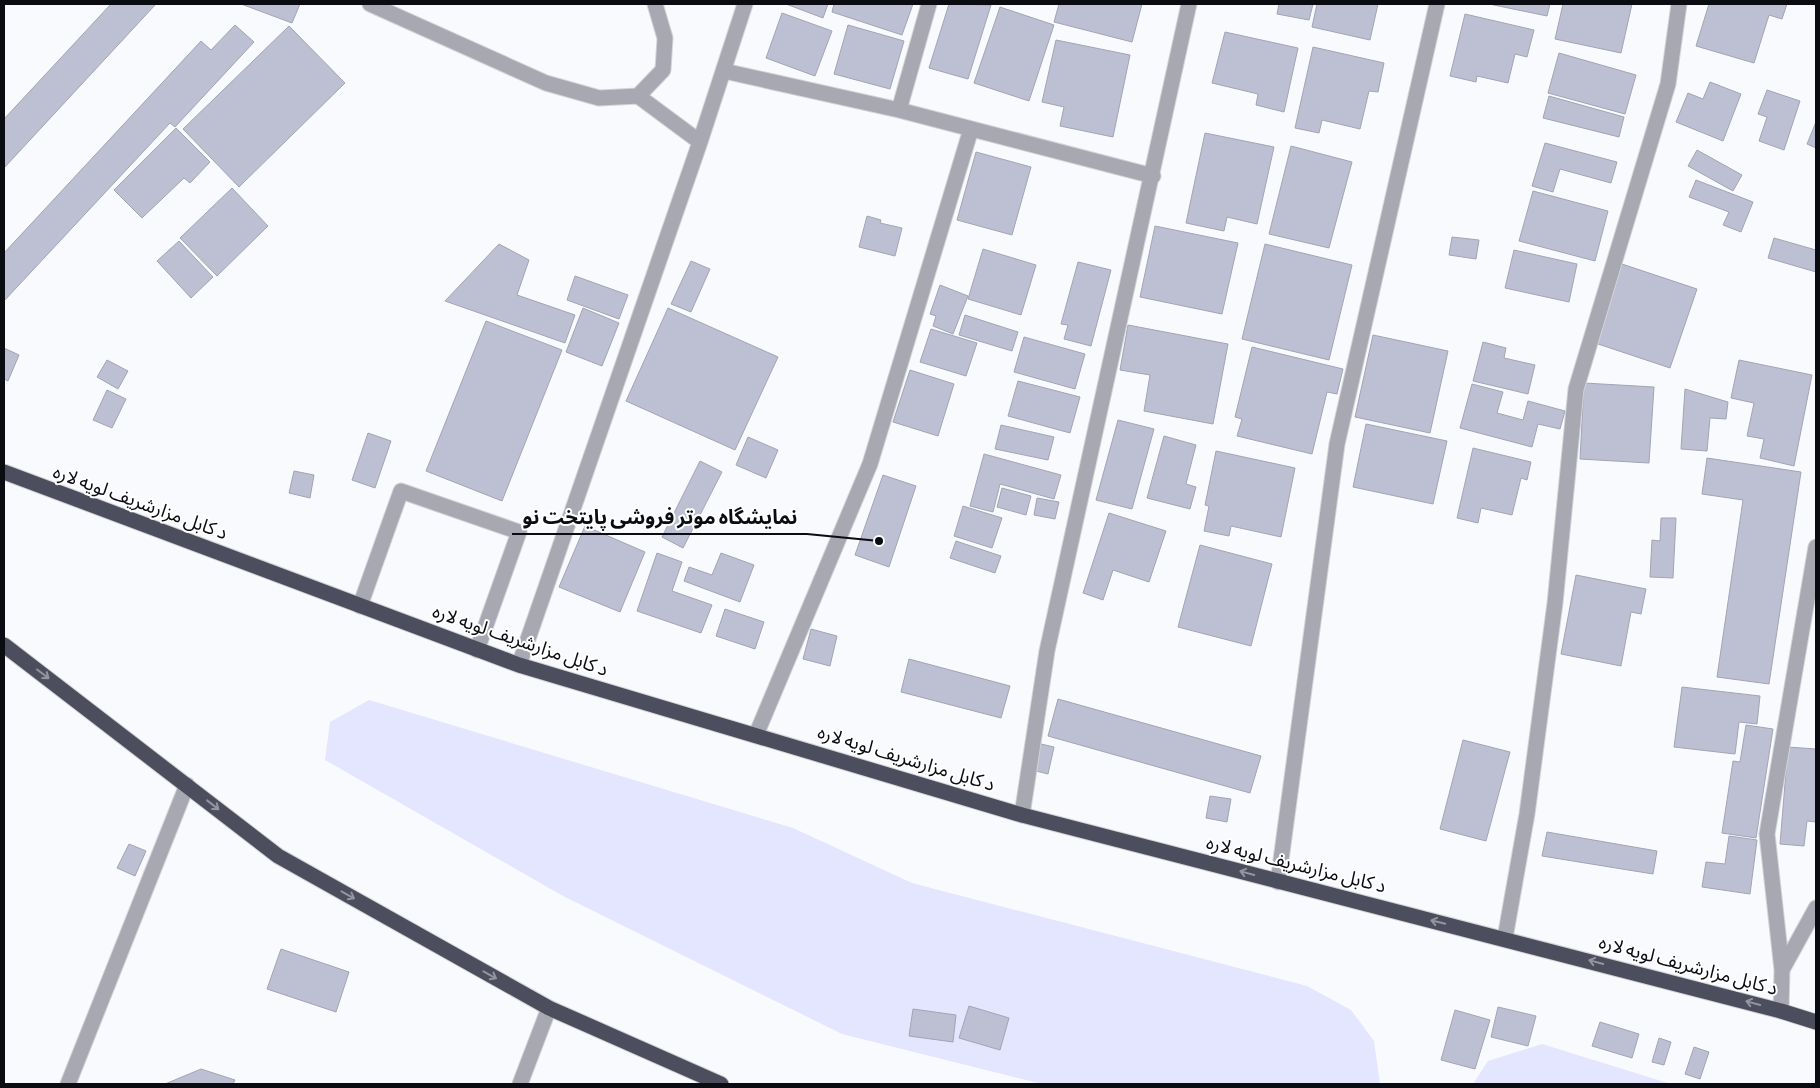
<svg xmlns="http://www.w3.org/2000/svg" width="1820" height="1088" viewBox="0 0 1820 1088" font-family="'Alegreya Sans','Noto Sans Arabic',sans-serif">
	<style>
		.green { fill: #e3e6fe }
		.building { fill: #bdc0d2; stroke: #a2a4b6 }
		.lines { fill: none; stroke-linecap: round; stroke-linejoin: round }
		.minor-casing { stroke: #d3d4d8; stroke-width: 17 }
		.highway-casing { stroke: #d3d4d8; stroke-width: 17 }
		.minor { stroke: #a7a8b1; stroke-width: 15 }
		.highway { stroke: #4c4e5e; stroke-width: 15 }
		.oneway { stroke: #94959e }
		.labels { text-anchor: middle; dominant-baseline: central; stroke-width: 4; stroke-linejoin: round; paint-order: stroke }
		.street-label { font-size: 19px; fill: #0b0c12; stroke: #fff }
		.leader { fill: none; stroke: #0b0c12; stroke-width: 2 }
		.callout-dot { fill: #0b0c12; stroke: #fff; stroke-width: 2 }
		.callout-label { font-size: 20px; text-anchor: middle; font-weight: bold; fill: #0b0c12; stroke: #fff; stroke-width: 4; stroke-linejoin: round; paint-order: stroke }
	</style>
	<rect width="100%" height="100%" fill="#f9fafe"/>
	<!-- green -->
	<path class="green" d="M369,700l424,128 119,55 395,103 44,24 23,31 6,43h-338l-200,-50 -279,-138 -238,-136 5,-38z
		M1542,1044l129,40h-198l15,-23z"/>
	<!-- building -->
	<path class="building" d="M111,4h45l-152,164v-49z
		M241,4h59l-8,19z
		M786,4h42l-5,14z
		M834,4h79l-11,31 -70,-23z
		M949,4l42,1 -23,74 -39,-11z
		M1059,4h83l-10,38 -78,-20z
		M1279,4h34l-4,16 -32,-6z
		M1317,4h61l-8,36 -58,-13z
		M1489,4h61l-3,12z
		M1563,4h69l-11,49 -66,-14z
		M1709,4h78l-5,15 -13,-4 -15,48 -58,-17z
		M1000,7l54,18 -25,76 -55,-18z
		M782,13l50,18 -17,45 -49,-18z
		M1465,14l69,16 -7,27 -12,-3 -7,29 -31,-7 -1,6 -26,-6z
		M235,25l19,17 -79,85 -5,-4 -166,178v-48l197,-212 10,9z
		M848,25l56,16 -14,48 -56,-15z
		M289,26l56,57 -106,104 -56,-58z
		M1225,32l73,16 -14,64 -28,-7 2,-11 -46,-11z
		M1056,40l74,15 -17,82 -53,-11 4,-19 -22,-5z
		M1313,47l71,16 -6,29 -9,-1 -9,38 -38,-9 -3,13 -24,-5z
		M1559,53l77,22 -11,39 -77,-21z
		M1710,82l31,12 -18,47 -47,-19 12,-29 15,6z
		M1767,90l33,11 -16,49 -25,-9 8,-24 -9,-3z
		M1549,96l75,21 -5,20 -76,-19z
		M1816,122v26l-9,-4z
		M176,128l34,34 -20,21 -6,-5 -42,40 -28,-28z
		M1205,133l69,14 -17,77 -30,-7 -3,14 -38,-8z
		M1545,143l72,19 -6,21 -51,-14 -7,23 -21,-6z
		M1291,146l61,16 -23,86 -60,-14z
		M1697,150l45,25 -9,16 -45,-25z
		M976,152l55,15 -19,68 -55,-15z
		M1696,180l57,22 -12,30 -18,-7 6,-13 -40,-15z
		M232,188l36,38 -51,50 -37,-38z
		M1533,191l75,20 -13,50 -76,-20z
		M867,216l14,4 -1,3 22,5 -7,28 -36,-9z
		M1155,226l83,17 -16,71 -82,-17z
		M1452,237l27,3 -3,19 -27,-4z
		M1774,238l42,12v22l-48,-14z
		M179,241l34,36 -22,21 -34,-37z
		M499,244l30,16 -12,35 58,20 -10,28 -120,-42z
		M1265,244l87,21 -23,95 -87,-21z
		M983,249l53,16 -15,50 -53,-16z
		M1514,250l63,14 -8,38 -64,-14z
		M691,261l19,8 -19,43 -20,-8z
		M1078,262l33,8 -20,76 -27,-7 4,-14 -7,-1z
		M1622,264l75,25 -27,79 -75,-25z
		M575,276l53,19 -9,24 -52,-19z
		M940,285l28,11 -15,38 -20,-8 3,-10 -6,-2z
		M583,308l36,15 -17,43 -36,-14z
		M668,308l110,49 -43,93 -109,-49z
		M965,315l53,17 -6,19 -53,-16z
		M486,321l76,29 -60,151 -76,-30z
		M1128,325l100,19 -15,80 -69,-13 6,-36 -30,-5z
		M931,329l46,14 -11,33 -46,-14z
		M1373,335l75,16 -18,82 -75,-16z
		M1024,337l61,17 -10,35 -61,-17z
		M1483,342l23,6 -2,10 31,7 -7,29 -55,-13z
		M1252,347l91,22 -6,25 -10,-2 -15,62 -75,-18 5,-17 -7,-2z
		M4,348l15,7 -11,26 -4,-2z
		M107,360l21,11 -10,18 -21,-12z
		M1739,360l73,15 -18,91 -34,-8 4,-19 -17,-3 7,-33 -23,-5z
		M910,370l44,14 -16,52 -45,-14z
		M1018,381l62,16 -10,36 -62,-17z
		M1584,383l70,4 -5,76 -69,-4z
		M1472,384l31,8 -6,21 26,7 5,-19 37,10 -5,18 -22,-5 -6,23 -72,-19z
		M1685,389l43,13 -2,17 -16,-1 -3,33 -26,-2z
		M107,390l19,9 -14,29 -19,-8z
		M1118,420l36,9 -22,80 -36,-9z
		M1366,424l81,17 -14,63 -80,-17z
		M1001,425l53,12 -6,23 -53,-11z
		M368,433l23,8 -16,47 -23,-8z
		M1164,436l32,9 -10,39 10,3 -6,22 -43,-11z
		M748,437l30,13 -12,28 -30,-13z
		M1473,448l58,14 -4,18 -6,-2 -9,37 -31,-7 -3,15 -21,-5z
		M1216,451l79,17 -14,69 -50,-11 -2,10 -25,-5 5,-25 -4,-1z
		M984,454l77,21 -7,24 -54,-15 -7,28 -23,-6z
		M1707,458l94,14 -32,212 -52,-7 26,-177 -41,-6z
		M700,461l22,11 -39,76 -21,-11z
		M294,471l20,4 -4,23 -21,-5z
		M883,475l33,11 -27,81 -34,-12z
		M1002,488l29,8 -5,19 -29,-8z
		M1037,498l22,4 -4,17 -21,-4z
		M963,506l39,12 -10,30 -38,-12z
		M1109,513l57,18 -17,51 -36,-12 -10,30 -20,-7z
		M1661,518h15l-3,60 -23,-1 2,-37 8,1z
		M585,526l60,26 -25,60 -61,-25z
		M956,541l45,15 -6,17 -45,-15z
		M1200,545l72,19 -21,82 -73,-19z
		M657,553l25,9 -10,29 40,14 -11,28 -64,-22z
		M721,553l33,12 -14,37 -56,-21 5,-14 23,8z
		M1576,575l70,14 -5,25 -10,-2 -10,54 -60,-12z
		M725,609l39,13 -9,27 -39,-13z
		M811,629l26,7 -7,30 -27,-7z
		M909,659l101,27 -9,32 -100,-26z
		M1682,687l78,9 -3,28 -18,-2 -4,32 -61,-7z
		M1058,699l203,57 -11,37 -202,-57z
		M1746,725l27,4 -17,109 -34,-5 11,-72 7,1z
		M1463,740l47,12 -24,89 -46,-12z
		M1041,744l13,3 -6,27 -12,-3z
		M1788,747l28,2v73l-9,-1 -3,25 -24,-2z
		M1210,796l21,3 -4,23 -21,-4z
		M1547,832l110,19 -4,23 -111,-18z
		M1729,836l28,4 -7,54 -48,-7 4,-25 19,2z
		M129,844l17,7 -11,25 -18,-8z
		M281,949l68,23 -13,40 -69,-23z
		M969,1006l40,12 -9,32 -41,-12z
		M1498,1007l38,9 -8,30 -37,-9z
		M913,1009l43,6 -3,27 -44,-6z
		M1455,1010l35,10 -15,49 -34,-9z
		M1600,1022l39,12 -7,24 -40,-12z
		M1659,1038l12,4 -7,23 -12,-3z
		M1694,1047l15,5 -9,27 -15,-5z
		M201,1069l34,11 -2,4h-68z"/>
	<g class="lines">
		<!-- minor casing -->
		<g class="minor-casing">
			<path id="minor" d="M370,4l176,79 53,15 39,-2 25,-26 2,-32 -10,-34
				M724,71l175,39 254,66
				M638,96l62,46
				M899,110l30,-106
				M360,606l41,-115 118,41 -42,118
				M519,665l181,-523 45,-138
				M756,735l114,-271 101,-335
				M1022,815l25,-164 142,-647
				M1278,882l59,-438 100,-440
				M1505,938l22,-124 28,-211 21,-214 92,-305 11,-80
				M1782,970l-15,-136 49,-287
				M1781,1011l1,-41 34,-62
				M68,1084l119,-299
				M520,1084l29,-76"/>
		</g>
		<!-- highway casing -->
		<g class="highway-casing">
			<path id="highway" d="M4,472l515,193 503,150 759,196 35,11
				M4,645l274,211 271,152 172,76"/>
		</g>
		<!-- minor -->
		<use href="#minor" class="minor"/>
		<!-- highway -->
		<use href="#highway" class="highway"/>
	</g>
	<!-- one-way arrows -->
	<defs><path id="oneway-shaft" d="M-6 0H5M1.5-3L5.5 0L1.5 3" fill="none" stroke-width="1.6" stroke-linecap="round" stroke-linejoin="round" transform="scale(1.25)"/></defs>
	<g class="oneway">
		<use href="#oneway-shaft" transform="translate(43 674) rotate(37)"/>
		<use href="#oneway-shaft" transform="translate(213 805) rotate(38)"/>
		<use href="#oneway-shaft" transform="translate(1247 873) rotate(-165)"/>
		<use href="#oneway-shaft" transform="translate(348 895) rotate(29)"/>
		<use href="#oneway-shaft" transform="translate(1438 922) rotate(-166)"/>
		<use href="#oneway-shaft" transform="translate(1596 962) rotate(-165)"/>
		<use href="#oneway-shaft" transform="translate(490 975) rotate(29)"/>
		<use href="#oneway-shaft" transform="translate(1753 1003) rotate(-165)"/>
	</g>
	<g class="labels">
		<!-- street labels -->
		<g class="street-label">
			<text transform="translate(140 503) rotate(20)">د کابل مزارشریف لویه لاره</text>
			<text transform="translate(520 641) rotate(19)">د کابل مزارشریف لویه لاره</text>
			<text transform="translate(906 759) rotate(17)">د کابل مزارشریف لویه لاره</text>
			<text transform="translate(1296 865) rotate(14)">د کابل مزارشریف لویه لاره</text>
			<text transform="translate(1688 966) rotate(15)">د کابل مزارشریف لویه لاره</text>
		</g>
	</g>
	<!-- callouts -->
	<path class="leader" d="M879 541L807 534H512"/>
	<circle class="callout-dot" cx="879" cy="541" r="5"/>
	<g class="callout-label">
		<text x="660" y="524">نمایشگاه موتر فروشی پایتخت نو</text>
	</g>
	<!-- border -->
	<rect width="1820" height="1088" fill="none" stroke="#0b0c12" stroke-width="10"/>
</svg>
